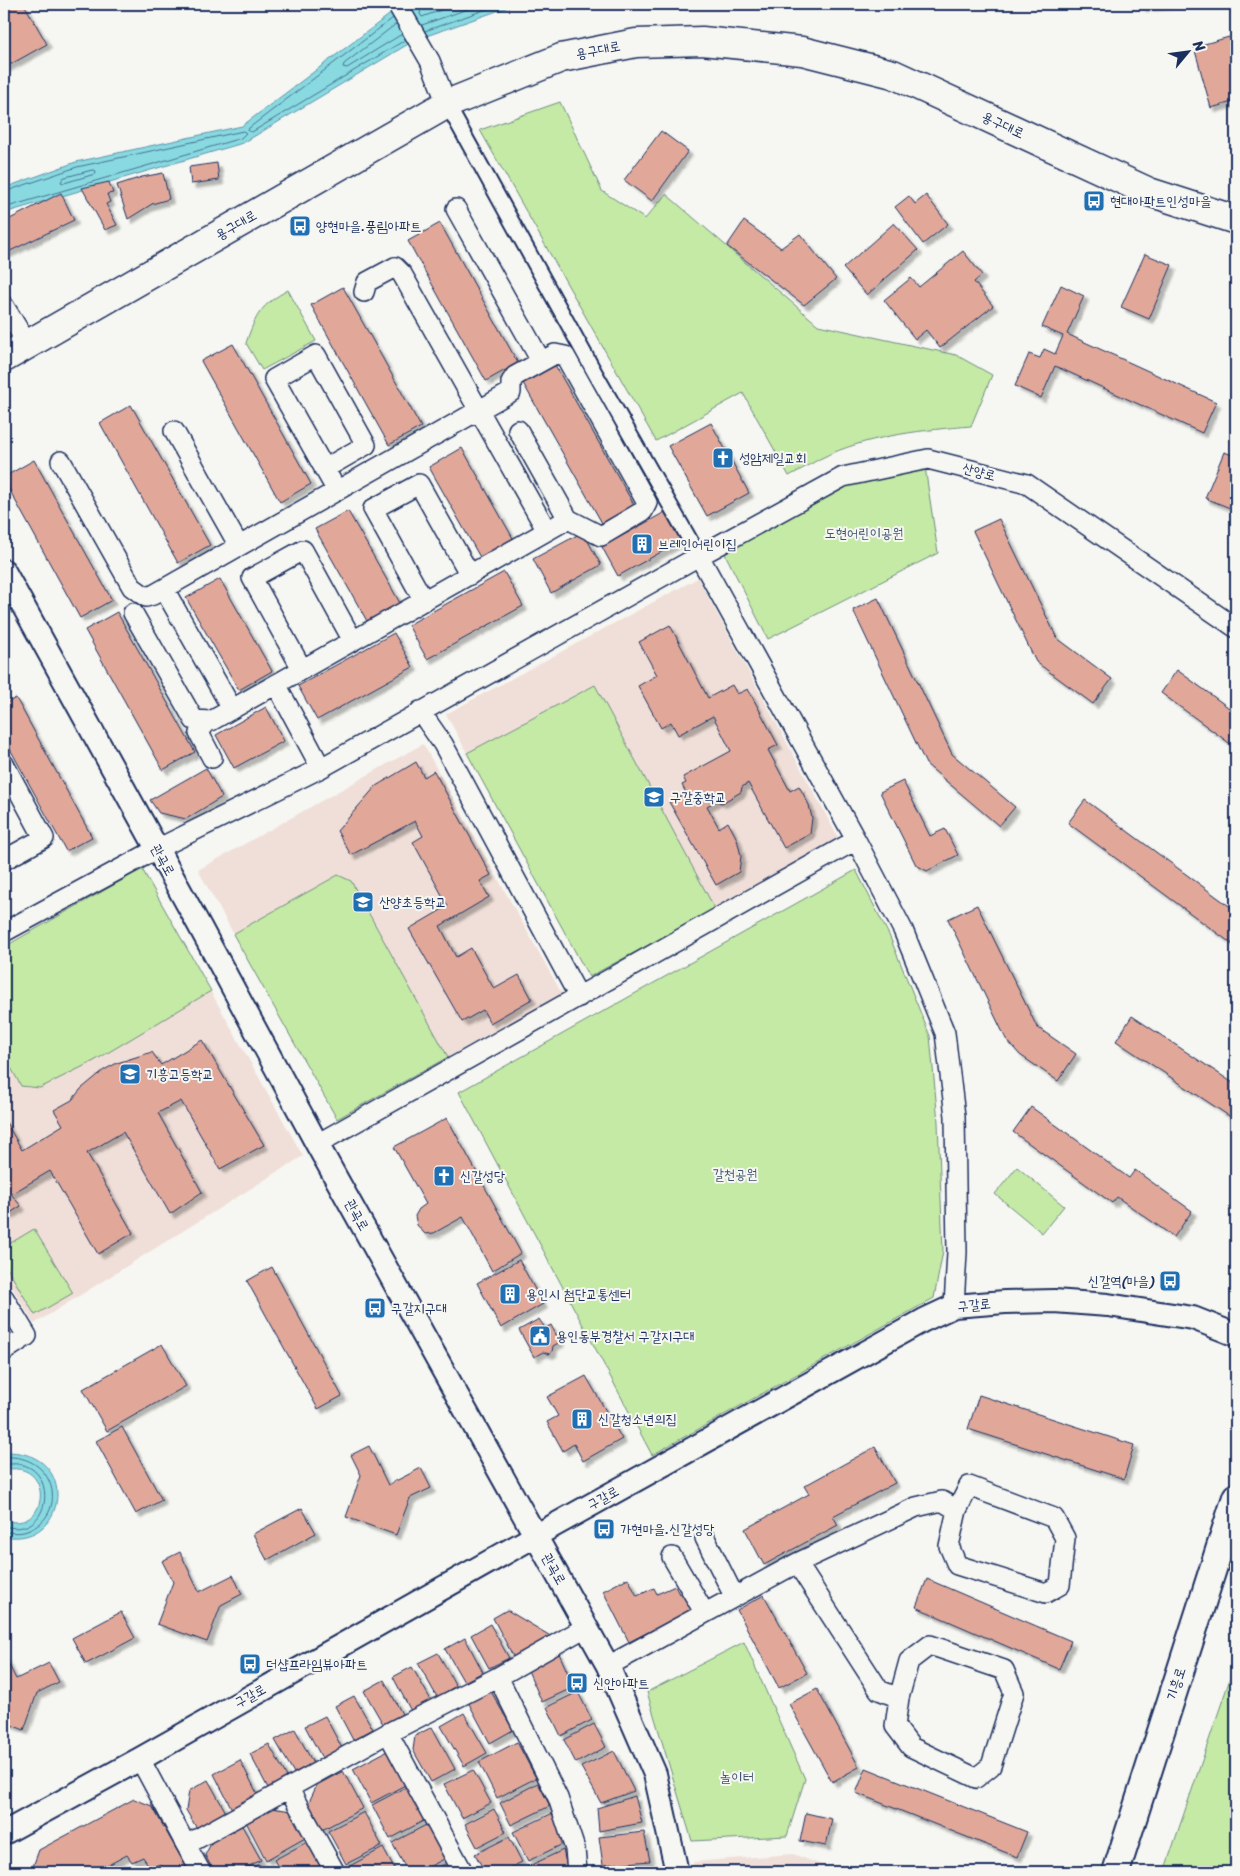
<svg xmlns="http://www.w3.org/2000/svg" width="1240" height="1876" viewBox="0 0 1240 1876" font-family="Sriracha,'Poor Story',sans-serif">
	<style>
		.built { fill: #f0dfd8 }
		.green { fill: #c4eaa5; stroke: #708c82 }
		.water { fill: #88d9e0; stroke: #5c95ac }
		.lines { fill: none; stroke-linecap: round; stroke-linejoin: round }
		.shore { stroke: #477392; stroke-width: 1 }
		.building { fill: #e1a89a; stroke: #1b2f5e; filter: url(#shadow) }
		.pedestrian-casing { stroke: #1b2f5e; stroke-width: 18 }
		.minor-casing { stroke: #1b2f5e; stroke-width: 22 }
		.tertiary-casing { stroke: #1b2f5e; stroke-width: 26 }
		.secondary-casing { stroke: #1b2f5e; stroke-width: 30 }
		.primary-casing { stroke: #1b2f5e; stroke-width: 31 }
		.pedestrian { stroke: #f6f6f2; stroke-width: 14 }
		.minor { stroke: #f6f6f2; stroke-width: 19 }
		.tertiary { stroke: #f6f6f2; stroke-width: 22 }
		.secondary { stroke: #f6f6f2; stroke-width: 26 }
		.primary { stroke: #f6f6f2; stroke-width: 28 }
		.labels { text-anchor: middle; dominant-baseline: central; stroke-width: 4; stroke-linejoin: round; paint-order: stroke }
		.street-label { font-size: 14px; fill: #1b2f5e; stroke: #f6f6f2 }
		.poi-label { font-size: 14px; fill: #1b2f5e; stroke: #f6f6f2; text-anchor: start }
		.park-label { font-size: 14px; fill: #3d546c; stroke: #f6f6f2 }
	</style>
	<defs>
		<filter id="shadow"><feDropShadow dx="4.5" dy="4.5" stdDeviation="1" flood-color="#0004"/></filter>
	</defs>
	<rect width="100%" height="100%" fill="#f6f6f2"/>
	<filter id="ink" filterUnits="userSpaceOnUse"><feTurbulence type="fractalNoise" baseFrequency=".02" numOctaves="2"/><feDisplacementMap in="SourceGraphic" scale="10" xChannelSelector="R" yChannelSelector="G"/><feConvolveMatrix kernelMatrix="1 2 1 2 8 2 1 2 1" color-interpolation-filters="sRGB"/></filter>
	<g filter="url(#ink)">
		<!-- built -->
		<path class="built" d="M698,578l142,263 -251,136 -143,-263z
			M423,744l139,250 -225,125 -139,-249z
			M142,869l161,287 -269,168 -30,-50v-327z
			M793,1854l48,18h-146l-2,-10z"/>
		<!-- green -->
		<path class="green" d="M560,102l42,89 43,28 21,-25 152,131 138,30 36,20 -21,51c-47,4 -97,9 -141,28 -14,6 -27,15 -41,22l-46,-83 -87,48 -176,-311z
			M288,290l28,51 -54,29 -16,-27c10,-29 15,-38 42,-53z
			M925,467l13,86 -170,86 -46,-91 125,-65z
			M595,685l120,224 -126,68 -122,-224z
			M142,869l69,122 -117,70 -54,27 -19,-2 -17,-31v-108z
			M856,870l33,65 41,101 8,86 5,129 -9,47 -282,157 -193,-363z
			M338,875l13,6 97,176 -111,62 -104,-185z
			M1017,1167l47,39 -22,27 -47,-39z
			M34,1229l39,64 -38,22 -31,-52v-16z
			M744,1642l61,137 -18,57 -95,5 -45,-149z
			M1236,1661v211h-72z"/>
		<!-- water -->
		<path class="water" d="M407,4h110l-102,36 -172,103 -239,70v-25l72,-26 166,-36 155,-117z
			M9,1452c72,2 57,97 -5,84v-16c47,15 50,-62 0,-50v-17z"/>
		<g class="lines">
			<!-- shore -->
			<path class="shore" d="M422,4l-2,10 2,3 36,-13
				M393,18l-144,110 -1,3 4,1 153,-92
				M396,24l-52,40 -1,3 4,1 55,-34
				M422,25l60,-21
				M425,31l76,-27
				M93,170l3,1 -1,3 -31,9 -3,-1 2,-4z
				M4,192l73,-25 166,-36 3,2 -5,5 -237,70
				M4,1457c52,-4 66,58 23,74 -8,3 -16,1 -23,1
				M4,1465c56,-13 53,77 0,61"/>
		</g>
		<!-- building -->
		<path class="building" d="M4,4h20l23,40 -43,24z
			M1141,4h26l-25,3z
			M1236,35v66l-25,7 -17,-61z
			M661,131l27,20 -36,50 -28,-21z
			M217,163l2,17 -28,4 -2,-17z
			M163,173l6,26 -17,5 -24,15 -11,-34 25,-8z
			M109,182l4,11 -6,1 3,8 -4,2 11,21 -12,5 -23,-42z
			M61,193l13,27 -70,34v-32z
			M926,195l22,29 -25,20 -28,-37 14,-11 6,8z
			M744,221l37,27 19,-14 36,45 -32,26 -77,-59z
			M440,223l78,140 -32,18 -78,-140z
			M894,223l24,27 -51,45 -24,-27z
			M963,251l19,24 -8,7 19,24 -53,42 -14,-18 -11,9 -31,-39 27,-22 8,9z
			M1145,254l27,11 -23,54 -28,-12z
			M1061,285l23,11 -17,38 149,68 -14,31 -147,-67 -14,32 -26,-12 14,-32 11,4 4,-9 11,5 8,-18 -21,-9z
			M343,287l78,140 -32,18 -78,-140z
			M233,344l78,140 -31,18 -79,-141z
			M555,365l79,140 -32,18 -79,-140z
			M131,405l79,140 -32,18 -78,-140z
			M711,423l38,70 -42,23 -39,-70z
			M462,448l52,92 -33,19 -52,-92z
			M1224,452l12,4v38l-6,14 -25,-10z
			M34,460l78,140 -32,18 -76,-138v-3z
			M348,511l52,92 -33,18 -52,-92z
			M665,512l16,29 -63,35 -16,-29z
			M999,519l58,119 55,41 -19,25 -57,-42 -63,-131z
			M583,532l18,33 -50,28 -18,-34z
			M504,572l19,34 -96,53 -19,-34z
			M220,579l52,92 -33,19 -53,-92z
			M878,598l74,156 63,53 -16,19 -73,-62 -73,-154z
			M117,612l78,140 -32,18 -78,-140z
			M670,625l38,73 24,-13 5,9 11,-5 30,56 -10,5 22,41 9,-5 10,19 3,13 -2,16 -26,14 -36,-65 -6,4 -1,5 -19,11 -6,-2 -9,5 12,22 9,-6 9,17 4,17 -2,16 -23,13 -47,-83 17,-9 -4,-8 4,-2 -3,-6 48,-26 -18,-35 -35,19 -7,-13 -10,6 -23,-42 19,-11 -18,-33z
			M394,633l19,34 -96,53 -19,-34z
			M1177,670l59,43v35l-75,-55z
			M16,698l76,139 -26,14 -62,-113v-34z
			M266,707l18,34 -50,27 -18,-33z
			M416,762l8,15 10,-6 57,104 -11,6 9,16 -49,29 16,31 15,-9 23,41 25,-14 13,24 -42,24 -7,-13 -21,12 -53,-93 39,-23 -35,-64 10,-6 -8,-15 -64,34 -14,-24 39,-45z
			M206,768l16,29 -36,22 -27,-6 -9,-13z
			M903,781l27,55 15,-7 13,26 -31,16 -11,-6 -36,-73z
			M1085,800l151,111v36l-168,-124z
			M977,905l60,122 39,27 -18,27 -38,-26 -14,-16 -58,-120z
			M1132,1016l104,69v19l-7,12 -113,-75z
			M202,1040l62,105 -44,24 -39,-68 -23,12 44,79 -32,22 -47,-82 -36,21 46,80 -35,21 -48,-83 -39,23 10,12 -17,11v-98l18,31 41,-25 -9,-15 18,-10 9,-11 23,-19 13,-7 35,-11 9,13z
			M1031,1107l98,71 6,-8 57,41 -18,26 -57,-40 -5,6 -99,-71z
			M447,1118l74,135 -29,18 -29,-54 -29,16 -9,1 -8,-9 -2,-9 4,-7 7,-5 -32,-57z
			M519,1260l24,44 -42,24 -24,-45z
			M272,1267l70,129 -24,13 -71,-128z
			M539,1319l6,9 6,-3 9,17 -7,4 -1,6 -3,2 -6,-2 -9,5 -15,-27z
			M162,1344l24,42 -79,45 -24,-42z
			M586,1376l36,63 -39,22 -9,-17 -11,7 -16,-29 11,-6 -11,-19z
			M979,1395l155,50 -10,34 -156,-50z
			M122,1427l40,73 -26,14 -40,-73z
			M369,1446l19,39 33,-17 10,20 -21,10 -14,37 -50,-18 15,-42 -10,-20z
			M875,1447l20,36 -62,33 5,9 -74,40 -19,-36 64,-35 -5,-8z
			M302,1508l14,25 -49,27 -14,-26z
			M180,1552l19,40 34,-17 9,19 -21,11 -14,37 -50,-18 16,-42 -11,-21z
			M628,1578l9,18 17,-8 3,6 18,-8 4,8 7,-4 9,18 -66,34 -26,-51z
			M927,1579l144,62 -12,28 -143,-62z
			M764,1595l43,78 -28,15 -42,-78z
			M507,1610l45,27 -38,21 -21,-40z
			M121,1612l14,26 -49,26 -14,-26z
			M490,1624l19,34 -20,10 -18,-33z
			M465,1638l18,34 -19,10 -19,-33z
			M558,1651l16,36 -32,15 -16,-36z
			M438,1653l18,33 -19,11 -19,-34z
			M4,1655l12,24 33,-16 10,19 -22,11 -13,37 -20,-8z
			M412,1667l19,33 -20,11 -18,-34z
			M384,1680l18,34 -19,10 -19,-33z
			M489,1688l24,42 -23,13 -23,-43z
			M817,1689l42,78 -27,15 -43,-78z
			M578,1692l14,28 -31,16 -14,-29z
			M354,1696l19,33 -20,11 -18,-34z
			M464,1713l23,40 -23,13 -23,-40z
			M325,1716l18,34 -20,10 -18,-34z
			M594,1724l12,23 -30,16 -12,-23z
			M432,1727l23,42 -24,13 -18,-32 2,-14z
			M295,1729l18,34 -19,10 -19,-33z
			M517,1742l19,36 -39,20 -18,-36z
			M269,1744l18,33 -19,11 -18,-34z
			M389,1750l18,34 -36,19 -18,-34z
			M614,1751l20,40 -33,12 -20,-36z
			M240,1760l19,37 -26,14 -19,-37z
			M866,1768l161,64 -10,25 -161,-64z
			M473,1770l18,33 -29,15 -18,-34z
			M343,1771l20,37 -41,22 -14,-26 9,-19z
			M208,1780l20,36 -22,13 -10,-2 -10,-17 3,-19z
			M538,1783l12,23 -39,19 -11,-22z
			M408,1786l17,34 -35,19 -18,-34z
			M635,1796l7,27 -43,8 -2,-23z
			M134,1799l18,7 37,66h-24l-5,-8 -10,4 -7,-11 -11,5 -5,-7 -32,17h-64l8,-22z
			M271,1808l21,3 15,26 -41,23 -20,-38z
			M494,1809l12,23 -29,15 -12,-23z
			M364,1812l18,34 -36,18 -18,-33z
			M553,1813l14,29 -39,19 -15,-29z
			M806,1813l26,6 -6,27 -26,-5z
			M240,1822l21,38 -23,12h-24l-9,-17 10,-19z
			M428,1824l18,34 -27,14h-11l-16,-29z
			M644,1832l6,29 -47,4 -4,-28z
			M509,1837l13,25 -21,10h-16l-10,-18z
			M307,1842l15,28 -5,2h-36l-7,-12z
			M383,1848l13,24h-45l-3,-5z
			M563,1850l5,22h-42l-1,-4z
			M447,1863l5,9h-23z
			M259,1864l4,8h-19z
			M650,1866v6h-40v-1z"/>
		<g class="lines">
			<!-- pedestrian casing -->
			<g class="pedestrian-casing">
				<path id="pedestrian" d="M447,104l148,269 104,183"/>
			</g>
			<!-- minor casing -->
			<g class="minor-casing">
				<path id="minor" d="M397,4l33,57 17,43
					M456,209l85,152
					M364,292l3,-10 28,-15 7,7 145,257
					M4,306l24,39
					M174,431l65,115
					M61,461l71,126 14,10 7,-2 358,-203v-10l4,-6 40,-22 10,2 82,147 -4,8 -42,25 -33,-17 -50,-89
					M324,469l42,-24 -50,-90 -42,24 63,112
					M699,556l144,-79 85,-18 99,25 209,144
					M164,589l68,120
					M424,601l-51,-92 46,-25 51,91
					M133,613l61,107 17,1 357,-202
					M302,669l-50,-91 51,-28 50,91
					M276,684l45,84
					M420,711l23,33 136,253
					M207,721l-8,12 13,25
					M4,764l40,74 -40,22
					M4,932l153,-83 164,-81 378,-212 157,284 47,90 42,103 10,83 2,136 -3,54
					M317,1144l539,-304
					M4,1298l23,38 -23,15
					M705,1538l29,58
					M672,1557l32,55
					M797,1563l82,127 20,8 10,-37 21,-16 74,25 10,23 -23,73 -15,12 -65,-31 -16,-21 4,-28
					M608,1666l189,-103 119,-56 26,-6 15,9 -8,36 8,19 89,28 14,-8 5,-47 -11,-20 -85,-32 -12,24
					M498,1677l88,-50
					M388,1733l75,139
					M140,1759l46,86
					M289,1789l46,83
					M201,1872l-15,-27 202,-112 110,-56 60,121 17,51 2,23"/>
			</g>
			<!-- tertiary casing -->
			<g class="tertiary-casing">
				<path id="tertiary" d="M4,571l195,354 118,219 291,522 47,108 22,98
					M4,1833l136,-74 395,-223 389,-216 30,-14 51,-4 49,-1 54,4 85,13 43,17"/>
			</g>
			<!-- secondary casing -->
			<g class="secondary-casing">
				<path id="secondary" d="M1116,1872l120,-375"/>
			</g>
			<!-- primary casing -->
			<g class="primary-casing">
				<path id="primary" d="M4,358l443,-254 114,-46 75,-15 66,-2 100,10 91,23 256,118 87,28"/>
			</g>
			<!-- pedestrian -->
			<use href="#pedestrian" class="pedestrian"/>
			<!-- minor -->
			<use href="#minor" class="minor"/>
			<!-- tertiary -->
			<use href="#tertiary" class="tertiary"/>
			<!-- secondary -->
			<use href="#secondary" class="secondary"/>
			<!-- primary -->
			<use href="#primary" class="primary"/>
		</g>
	</g>
	<!-- icons -->
	<defs>
		<g id="bus-square" transform="scale(1.125)"><rect x="-9" y="-9" width="18" height="18" rx="4" fill="#1f6fb2" stroke="#f6f6f2"/><path d="M-5-6H5V4H4V6H2V4H-2V6H-4V4H-5ZM-3.5-4V0h7V-4ZM-3.5 1.2v1.5H-2V1.2ZM2 1.2v1.5H3.5V1.2Z" fill="#fff"/></g>
		<g id="church-square" transform="scale(1.125)"><rect x="-9" y="-9" width="18" height="18" rx="4" fill="#1f6fb2" stroke="#f6f6f2"/><path d="M-1.2-6h2.4v3.5h3.3v2.4h-3.3V6h-2.4V-.1h-3.3v-2.4h3.3Z" fill="#fff"/></g>
		<g id="building-square" transform="scale(1.125)"><rect x="-9" y="-9" width="18" height="18" rx="4" fill="#1f6fb2" stroke="#f6f6f2"/><path d="M-4-6H4V6H1V3H-1V6H-4ZM-2.5-4.3h1.7v1.8h-1.7ZM.8-4.3h1.7v1.8H.8ZM-2.5-1h1.7V.8h-1.7ZM.8-1h1.7V.8H.8Z" fill="#fff"/></g>
		<g id="school-square" transform="scale(1.125)"><rect x="-9" y="-9" width="18" height="18" rx="4" fill="#1f6fb2" stroke="#f6f6f2"/><path d="M0-5L7-2L0 1L-7-2ZM-4 1L0 2.5L4 1V4Q0 6-4 4Z" fill="#fff"/></g>
		<g id="civic-square" transform="scale(1.125)"><rect x="-9" y="-9" width="18" height="18" rx="4" fill="#1f6fb2" stroke="#f6f6f2"/><path d="M-.6-6.5H3V-4.5H.6V-3L4-1V1h2V6H-6V1h2V-1L-.6-3ZM-1.2 2.5V6h2.4V2.5Z" fill="#fff"/></g>
	</defs>
	<g fill-rule="evenodd">
		<use href="#bus-square" x="1094" y="201"/>
		<use href="#bus-square" x="300" y="226"/>
		<use href="#church-square" x="723" y="458"/>
		<use href="#building-square" x="642" y="544"/>
		<use href="#school-square" x="654" y="797"/>
		<use href="#school-square" x="363" y="902"/>
		<use href="#school-square" x="130" y="1074"/>
		<use href="#church-square" x="444" y="1176"/>
		<use href="#bus-square" x="1170" y="1281"/>
		<use href="#building-square" x="510" y="1294"/>
		<use href="#bus-square" x="375" y="1308"/>
		<use href="#civic-square" x="540" y="1336"/>
		<use href="#building-square" x="582" y="1419"/>
		<use href="#bus-square" x="604" y="1529"/>
		<use href="#bus-square" x="250" y="1664"/>
		<use href="#bus-square" x="577" y="1683"/>
	</g>
	<g class="labels">
		<!-- street labels -->
		<g class="street-label">
			<text transform="translate(598 50) rotate(-11)">용구대로</text>
			<text transform="translate(1003 125) rotate(25)">용구대로</text>
			<text transform="translate(236 225) rotate(-30)">용구대로</text>
			<text transform="translate(979 472) rotate(15)">산양로</text>
			<text transform="translate(163 860) rotate(61)">관곡로</text>
			<text transform="translate(357 1215) rotate(61)">관곡로</text>
			<text transform="translate(974 1305) rotate(-6)">구갈로</text>
			<text transform="translate(603 1498) rotate(-29)">구갈로</text>
			<text transform="translate(554 1569) rotate(61)">관곡로</text>
			<text transform="translate(1176 1684) rotate(-72)">기흥로</text>
			<text transform="translate(250 1696) rotate(-29)">구갈로</text>
		</g>
		<!-- poi labels -->
		<g class="poi-label">
			<text x="1110" y="201">현대아파트인성마을</text>
			<text x="316" y="226">양현마을.풍림아파트</text>
			<text x="739" y="458">성암제일교회</text>
			<text x="658" y="544">브레인어린이집</text>
			<text x="670" y="797">구갈중학교</text>
			<text x="379" y="902">산양초등학교</text>
			<text x="146" y="1074">기흥고등학교</text>
			<text x="460" y="1176">신갈성당</text>
			<text x="1154" y="1281" text-anchor="end">신갈역(마을)</text>
			<text x="526" y="1294">용인시 첨단교통센터</text>
			<text x="391" y="1308">구갈지구대</text>
			<text x="556" y="1336">용인동부경찰서 구갈지구대</text>
			<text x="598" y="1419">신갈청소년의집</text>
			<text x="620" y="1529">가현마을.신갈성당</text>
			<text x="266" y="1664">더샵프라임뷰아파트</text>
			<text x="593" y="1683">신안아파트</text>
		</g>
		<!-- park labels -->
		<g class="park-label">
			<text x="864" y="533">도현어린이공원</text>
			<text x="735" y="1174">갈천공원</text>
			<text x="737" y="1777">놀이터</text>
		</g>
	</g>
	<!-- margin -->
	<rect width="1240" height="1876" fill="none" stroke="#f6f6f2" stroke-width="20"/>
	<rect x="10" y="10" width="1220" height="1856" fill="none" stroke="#1b2f5e" stroke-width="2" filter="url(#ink)"/>
	<!-- north arrow -->
	<g transform="translate(1188 52) rotate(61)" stroke="#f6f6f2" stroke-width="4" paint-order="stroke">
	<path d="M0-4L9 19L0 12L-9 19Z" fill="#1b2f5e"/>
	<text y="-8" font-size="14" font-weight="bold" text-anchor="middle" fill="#1b2f5e">N</text>
	</g>
</svg>
